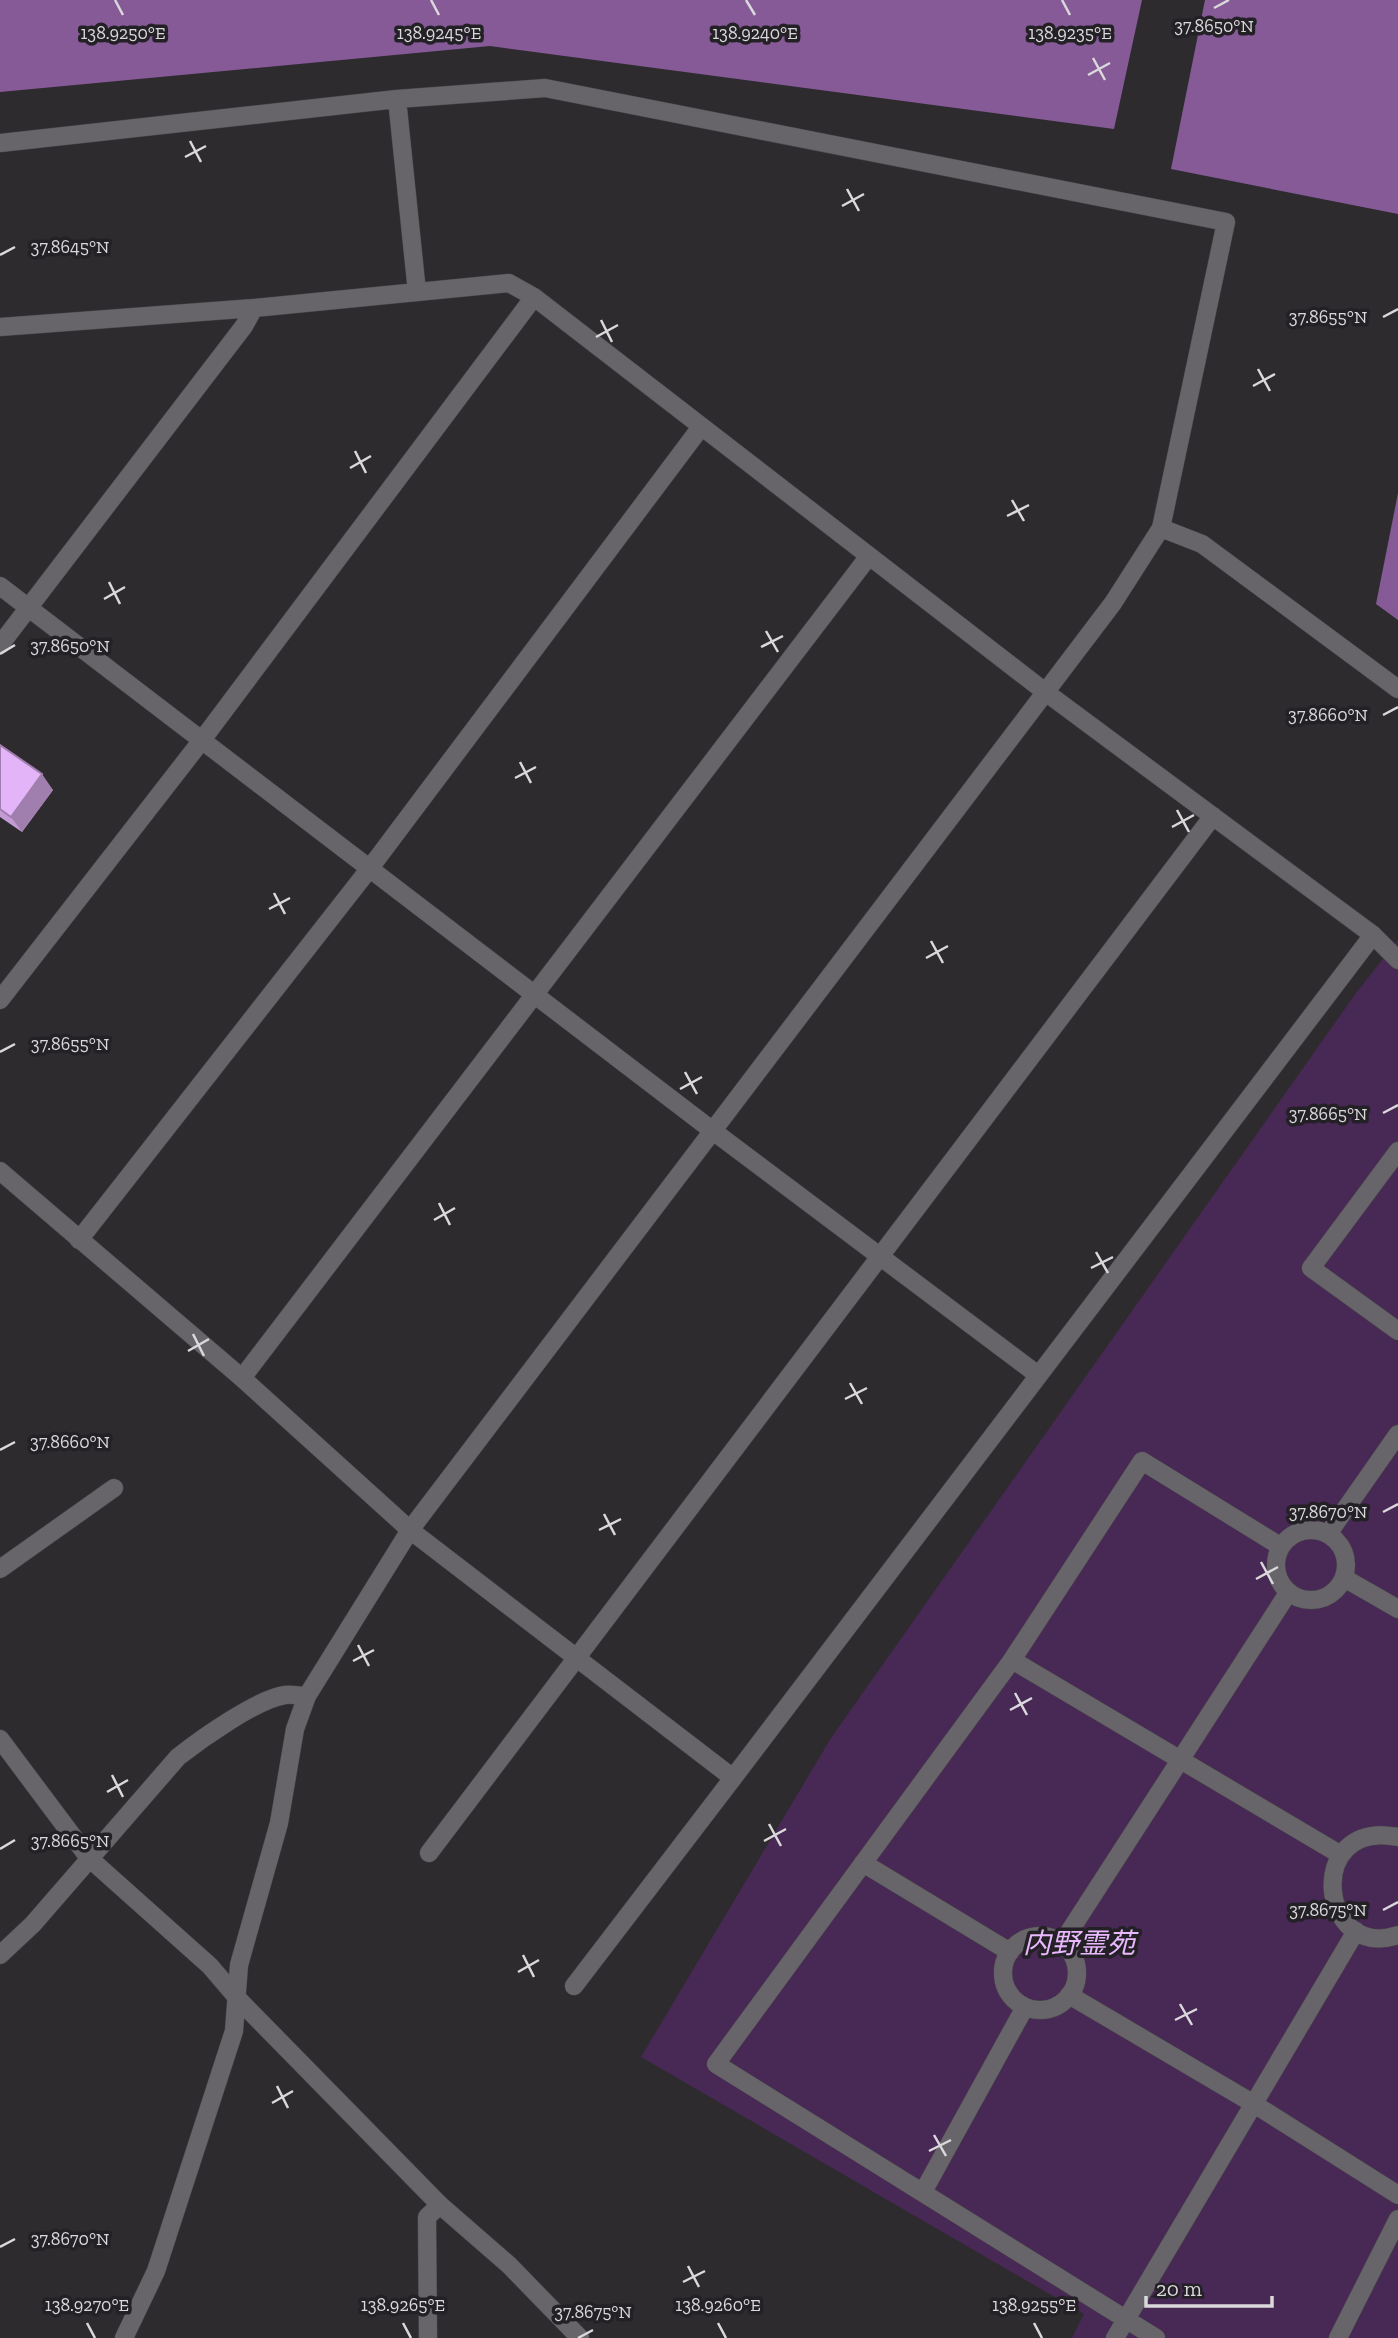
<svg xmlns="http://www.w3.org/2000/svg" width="1398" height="2338" viewBox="0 0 1398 2338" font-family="'Zilla Slab','Noto Sans JP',serif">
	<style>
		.green { fill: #482855 }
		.water { fill: #855a97 }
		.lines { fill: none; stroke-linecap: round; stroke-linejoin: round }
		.lane-casing { stroke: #49474b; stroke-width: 19 }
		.street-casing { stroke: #49474b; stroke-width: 19 }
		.secondary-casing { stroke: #49474b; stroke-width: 19 }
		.lane { stroke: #68656a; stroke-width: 18 }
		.street { stroke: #68656a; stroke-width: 18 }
		.secondary { stroke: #68656a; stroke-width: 18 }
		.wall { fill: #c49bd5 }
		.shaded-wall { fill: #a07eae }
		.building { fill: #e4b4f8; stroke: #a07eae; stroke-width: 2 }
		.ticks { fill: none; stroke: #dad8db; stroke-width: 2.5 }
		.labels { text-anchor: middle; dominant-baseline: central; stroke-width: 7; stroke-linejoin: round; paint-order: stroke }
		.park-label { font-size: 28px; font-style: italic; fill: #e9b8fe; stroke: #242126 }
		.ticks-label { font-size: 18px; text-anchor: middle; fill: #dad8db; stroke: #242126; stroke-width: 7; stroke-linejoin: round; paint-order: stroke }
	</style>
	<rect width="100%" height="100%" fill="#2e2b2f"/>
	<!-- green -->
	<path class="green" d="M1398,940v1398h-326l12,-24 -443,-257 190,-319 525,-745z"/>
	<!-- water -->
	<path class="water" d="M0,0h1142l-28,129 -624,-83 -490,46z
		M1205,0h193v214l-227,-45z
		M1398,493v127l-22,-16z"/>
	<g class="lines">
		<!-- lane casing -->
		<g class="lane-casing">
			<path id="lane" d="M1373,935l25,25
				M1398,1151l-87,117 87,63
				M1276 1565a35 35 0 1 1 70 0a35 35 0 1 1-70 0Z
				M1328,1534l70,-100
				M1344,1578l54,31
				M1012,1660l329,195
				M1398,1837c-95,-19 -79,125 0,98
				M863,1863l147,89
				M1003 1973a37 37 0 1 1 74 0a37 37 0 1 1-74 0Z
				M1062,1943l226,-350
				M1069,1995l185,109 144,91
				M923,2192l102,-185
				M1115,2338l241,-407
				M1156,2338l-440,-274 296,-404 130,-199 138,85
				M1338,2338l60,-119"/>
		</g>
		<!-- street casing -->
		<g class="street-casing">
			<path id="street" d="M397,99l20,193
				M0,143l397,-44 148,-11 681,134 -65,306 -48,75 -703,927 -103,166 -12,33 -16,94 -40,142 -5,66 -78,240 -32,67
				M0,327l254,-19
				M1161,528l41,16 196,145
				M0,586l713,545 325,244
				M0,645l244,-319 10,-18 255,-25 25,14 510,394 329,244 -640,843 -323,-248 -168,-152 -242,-207
				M0,1000l202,-260 332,-443
				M79,1240l291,-372 331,-441
				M242,1378l627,-822
				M0,1569l114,-81
				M0,1739l89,119 121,108 29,34
				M429,1853l784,-1037
				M0,1955l33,-31 145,-167c23,-18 79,-58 107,-62 7,-1 15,1 22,1
				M574,1986l159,-208
				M428,2338l-1,-121 13,-12"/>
		</g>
		<!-- secondary casing -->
		<g class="secondary-casing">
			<path id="secondary" d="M239,2000l201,205 69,60 71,73"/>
		</g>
		<!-- lane -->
		<use href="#lane" class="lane"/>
		<!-- street -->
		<use href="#street" class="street"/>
		<!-- secondary -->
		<use href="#secondary" class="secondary"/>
	</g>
	<!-- wall -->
	<path class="wall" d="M0,745l53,45 -31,42 -22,-15z"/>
	<!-- shaded-wall -->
	<path class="shaded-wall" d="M42,774l11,16 -31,42 -11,-15z"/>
	<!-- building -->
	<path class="building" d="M0,745l42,29 -31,43 -11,-8z"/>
	<!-- ticks -->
	<path class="ticks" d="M115,0l8,15M431,0l8,15M746,0l9,15M1062,0l8,15M1214,8l15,-8M1093,58l12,22M1088,75l22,-12M190,141l11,21M185,157l21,-11M847,189l12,22M842,206l22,-12M0,255l15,-8M1383,317l15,-8M601,320l11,22M596,337l22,-12M1258,369l12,22M1253,386l22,-12M355,451l11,22M350,468l21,-12M1012,500l12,21M1007,516l22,-11M109,582l11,22M104,599l21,-12M766,631l12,21M761,647l22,-11M0,654l15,-9M1383,715l15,-8M520,762l11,21M515,778l21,-11M1177,810l12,22M1172,827l22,-12M274,893l11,21M269,909l21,-11M931,941l12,22M926,958l22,-12M0,1052l15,-8M685,1072l12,22M680,1089l22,-12M1383,1113l15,-8M439,1203l11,22M434,1220l21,-12M1096,1252l12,21M1091,1268l22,-11M193,1334l11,22M188,1351l21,-12M850,1383l12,21M845,1399l22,-11M0,1450l15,-8M1383,1512l15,-8M604,1514l11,21M599,1530l22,-11M1261,1562l12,22M1256,1579l22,-12M358,1645l11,21M353,1661l21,-11M1015,1693l12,22M1010,1710l22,-12M112,1775l11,22M107,1792l21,-12M769,1824l12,22M764,1841l22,-12M0,1849l15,-9M1383,1910l15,-8M523,1955l11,22M518,1972l21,-12M1180,2004l12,21M1175,2020l22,-11M277,2086l11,22M272,2103l21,-12M934,2135l12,21M929,2151l22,-11M0,2247l15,-8M688,2266l11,21M683,2282l22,-11M87,2323l8,15M403,2323l8,15M718,2323l8,15M1034,2323l8,15M578,2338l15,-8"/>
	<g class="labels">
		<!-- park labels -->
		<g class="park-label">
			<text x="1079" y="1943">内野霊苑</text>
		</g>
	</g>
	<g class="ticks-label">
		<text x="1214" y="32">37.8650°N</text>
		<text x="123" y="39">138.9250°E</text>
		<text x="755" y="39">138.9240°E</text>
		<text x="1070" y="39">138.9235°E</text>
		<text x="439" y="39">138.9245°E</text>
		<text x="70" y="253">37.8645°N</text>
		<text x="1328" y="323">37.8655°N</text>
		<text x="70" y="652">37.8650°N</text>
		<text x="1328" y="721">37.8660°N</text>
		<text x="70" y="1050">37.8655°N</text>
		<text x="1328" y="1120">37.8665°N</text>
		<text x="70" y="1448">37.8660°N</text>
		<text x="1328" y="1518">37.8670°N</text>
		<text x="70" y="1847">37.8665°N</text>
		<text x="1328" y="1916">37.8675°N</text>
		<text x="70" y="2245">37.8670°N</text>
		<text x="87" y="2311">138.9270°E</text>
		<text x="403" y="2311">138.9265°E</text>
		<text x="718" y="2311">138.9260°E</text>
		<text x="1034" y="2311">138.9255°E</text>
		<text x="593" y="2318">37.8675°N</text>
	</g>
	<!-- scale -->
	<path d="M1146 2296v10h126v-10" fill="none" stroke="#dad8db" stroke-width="3.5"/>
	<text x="1156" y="2296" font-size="21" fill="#dad8db" stroke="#242126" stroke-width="5" paint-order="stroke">20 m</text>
</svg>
